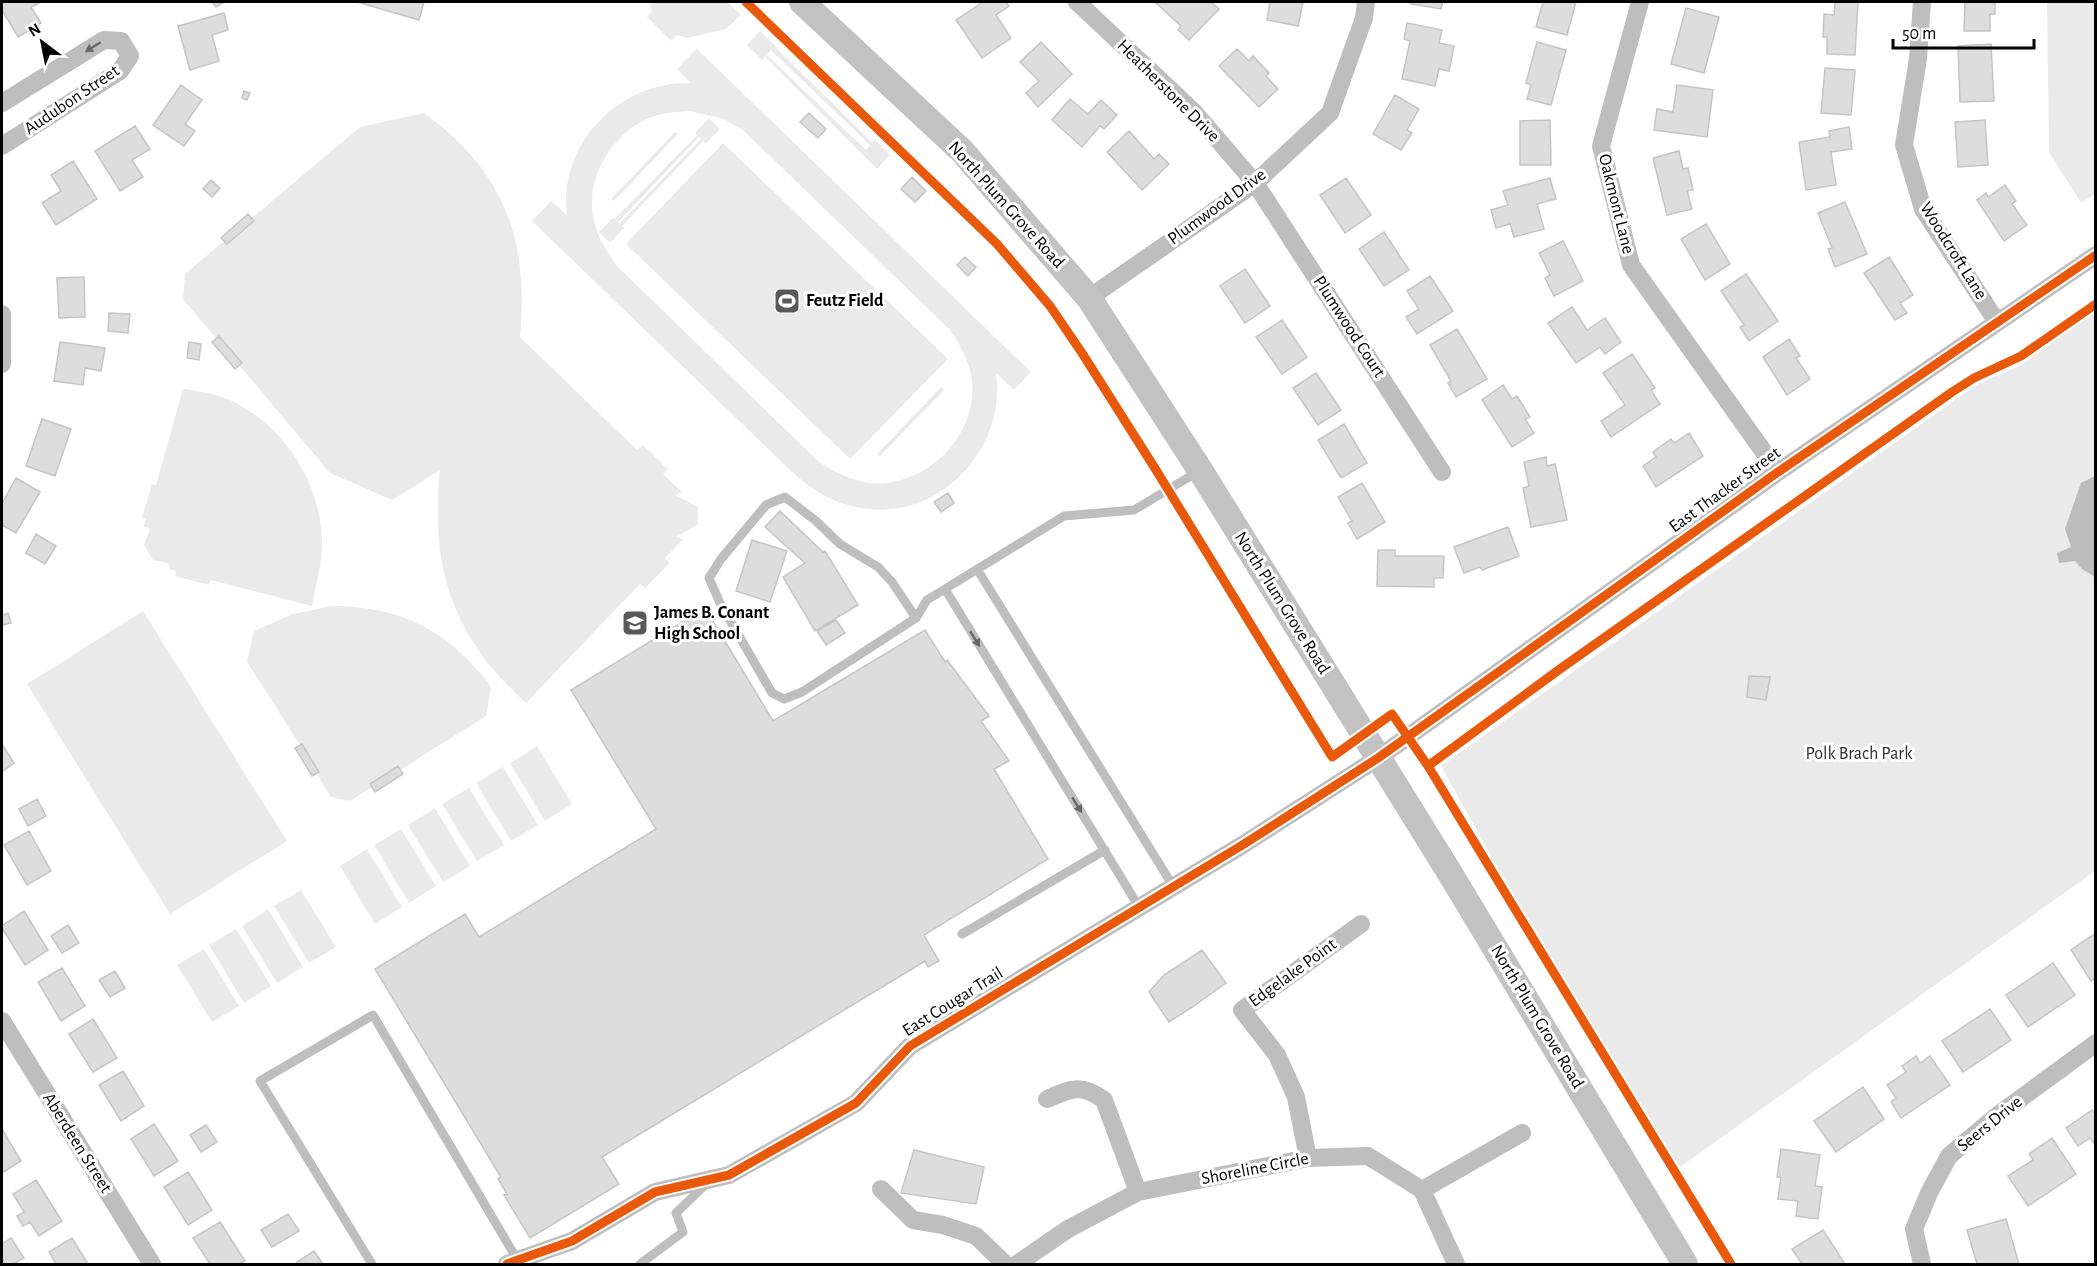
<svg xmlns="http://www.w3.org/2000/svg" width="2097" height="1266" viewBox="0 0 2097 1266" font-family="'Alegreya Sans',sans-serif">
	<style>
		.green { fill: #eaeaea; fill-rule: evenodd }
		.water { fill: #bcbcbc }
		.building { fill: #ddd; stroke: #c5c5c5; stroke-width: 1.5 }
		.lines { fill: none; stroke-linecap: round; stroke-linejoin: round }
		.lane { stroke: #bebebe; stroke-width: 9 }
		.street { stroke: #bebebe; stroke-width: 18 }
		.secondary { stroke: #c2c2c2; stroke-width: 26 }
		.cycleway-casing { stroke: #fff; stroke-width: 13 }
		.cycleway { stroke: #e8590c; stroke-width: 9 }
		.oneway { fill: #686868 }
		.labels { text-anchor: middle; dominant-baseline: central; stroke-width: 6; stroke-linejoin: round; paint-order: stroke }
		.street-label { font-size: 18px; fill: #000; stroke: #fff }
		.poi-label { font-size: 18px; font-weight: bold; fill: #000; stroke: #fff; text-anchor: start }
		.park-label { font-size: 18px; fill: #303030; stroke: #fff }
	</style>
	<rect width="100%" height="100%" fill="#fff"/>
	<!-- green -->
	<path class="green" d="M649,2h78l14,13 -15,14 -39,9 -10,-3 -6,6 -24,-24 5,-6z
		M2047,2h48v192l-14,9 -32,-51z
		M760,31l16,15 -1,1 97,95 3,-2 15,15 -13,14 -112,-112 -3,3 -15,-15zM771,50l99,95 -4,5 -99,-95z
		M697,49l334,323 -17,18 -18,-17c11,76 -57,149 -135,135 -27,-4 -49,-18 -69,-36l-260,-251 19,-20 16,14c-9,-72 53,-134 124,-132l-14,-14zM690,111l34,8 20,12 205,198c10,14 18,28 22,45 11,58 -43,114 -101,109 -18,-2 -35,-11 -51,-21l-202,-196c-11,-15 -21,-32 -24,-50 -7,-39 19,-82 56,-98 12,-5 27,-6 41,-7z
		M424,113c81,59 105,127 96,224l117,113 6,-5 25,25 -5,4 19,18 -7,3 23,12v17l-22,13 7,2 -18,19 5,5 -25,25 -5,-4 -114,119c-74,-67 -96,-135 -86,-233l-48,30 -62,-27 -91,-108 2,-2 -22,-27 -3,2 -33,-39 2,-25 39,-33 30,-20 -2,-3 108,-91z
		M709,118l11,11 -14,14 -3,-2 -81,85 2,2 -14,15 -11,-11 14,-14 2,1 82,-84 -2,-2zM699,137l2,2 -82,85 -1,-2z
		M675,132l3,2 -64,67 -3,-2z
		M723,143l225,216 -98,100 -224,-215z
		M2095,311v560l-426,304 -228,-409 535,-381 45,-20z
		M941,387l3,3 -65,67 -2,-3z
		M183,389c15,2 30,4 45,10 55,25 93,82 94,143 0,21 -6,43 -10,64l-101,-26 -2,5 -34,-9 1,-5 -7,-2 -1,-6 -15,-3 -9,-15 6,-16 -6,-3 2,-7 -4,-1 10,-34 4,1z
		M332,606c69,0 118,25 159,81l-5,29 -86,54 -2,-3 -28,17 2,3 -22,14 -19,-4 -14,-23 2,-3 -17,-27 -2,1 -53,-83 7,-31 39,-17z
		M143,611l144,230 -117,73 -143,-230z
		M537,746l35,58 -27,17 -35,-58z
		M503,767l35,58 -27,16 -35,-58z
		M469,788l35,57 -27,16 -35,-57z
		M435,808l35,58 -27,16 -35,-57z
		M401,829l35,57 -27,17 -35,-58z
		M367,849l35,58 -27,17 -35,-58z
		M301,890l35,57 -27,16 -35,-57z
		M268,909l35,58 -26,16 -35,-57z
		M236,929l35,57 -27,17 -35,-58z
		M204,949l35,57 -27,16 -35,-57z"/>
	<!-- water -->
	<path class="water" d="M2095,476v101l-13,-8 -7,-8 -16,2 -2,-10 14,-6 -6,-18 16,-46z"/>
	<!-- building -->
	<path class="building" d="M2,2h39l-10,5 10,16 -23,14 -16,-27z
		M212,2h12l-8,5z
		M357,2h67l-5,18z
		M983,2h23l3,4 -13,9 15,23 -29,20 -26,-38z
		M1155,2h56l8,7 -30,31 -11,-10 3,-4z
		M1270,2h33l-5,24 -31,-6z
		M1412,2h31l-2,7 -30,-5z
		M1543,2h33l-9,33 -31,-8z
		M1835,2h23l-3,53 -28,-1v-17h-4l1,-23 10,1z
		M1965,2h30v12h-5v17h-26z
		M1686,8l33,9 -15,56 -33,-9z
		M224,13l4,17 -16,5 7,26 -29,9 -12,-44z
		M1407,23l35,7 -3,13 15,3 -5,25 -10,-2 -4,17 -33,-7 8,-38 -6,-2z
		M1041,42l31,32 -34,33 -12,-14 13,-12 -19,-19z
		M1537,42l29,8 -15,55 -24,-6 4,-14 -5,-2z
		M1991,44l3,57 -34,1 -2,-56z
		M1237,49l12,12 4,-5 16,17 -3,3 12,13 -19,18 -40,-41z
		M1825,68l30,2 -4,45 -30,-2z
		M181,85l21,15 -17,24 10,7 -11,15 -31,-21z
		M1677,85l36,5 -6,47 -53,-7 3,-21 16,3z
		M244,91l6,2 -3,7 -5,-2z
		M1395,95l24,14 -12,21 5,3 -11,17 -28,-16z
		M1070,99l18,15 13,-14 16,15 -13,14 -4,-3 -18,21 -30,-27z
		M809,113l17,16 -8,9 -18,-16z
		M1550,120l1,45h-31v-44z
		M1985,120l3,45 -30,2 -3,-45z
		M135,126l15,23 -18,11 11,17 -23,14 -25,-40z
		M1849,127l3,22 -21,3 5,33 -30,5 -7,-48 31,-5 -1,-6z
		M1129,131l25,28 5,-5 10,10 -27,26 -35,-38z
		M1679,151l4,18 5,-1 5,22 -6,1 5,18 -25,6 -14,-57z
		M73,161l24,38 -41,26 -14,-22 19,-12 -10,-16z
		M912,177l14,14 -11,11 -14,-13z
		M1346,178l25,37 -26,18 -25,-38z
		M1550,178l6,21 -19,5 7,25 -30,8 -4,-13 -14,4 -5,-18 17,-5 -5,-14z
		M211,180l9,8 -8,9 -9,-8z
		M2005,185l11,16 -4,3 15,21 -23,16 -27,-41 9,-7 2,4z
		M1845,202l22,52 -32,13 -7,-18 4,-1 -14,-35z
		M248,214l6,7 -27,23 -6,-6z
		M1706,224l24,40 -25,16 -24,-41z
		M1384,232l25,38 -25,16 -25,-37z
		M1563,241l20,40 -29,15 -9,-18 5,-3 -11,-22z
		M965,257l11,10 -8,9 -11,-11z
		M1889,257l24,38 -13,8 7,10 -12,7 -31,-47z
		M1245,269l25,37 -25,17 -25,-37z
		M1746,274l32,47 -29,20 -9,-14 4,-2 -23,-34z
		M1430,276l23,35 -36,23 -11,-17 13,-8 -12,-18z
		M84,277l1,40 -26,1 -2,-40z
		M1572,307l15,23 18,-12 16,24 -16,12 -5,-7 -24,16 -28,-40z
		M109,313l21,1 -2,19 -20,-2z
		M1282,320l25,37 -25,17 -26,-37z
		M1457,329l30,50 -31,18 -8,-14 3,-2 -21,-36z
		M219,336l23,27 -7,6 -23,-27z
		M1789,339l11,17 -4,2 14,21 -23,16 -24,-38z
		M60,342l45,6 -4,23 -16,-3 -2,17 -29,-4z
		M189,342l12,2 -2,16 -12,-2z
		M1632,354l23,34 -4,2 9,14 -49,33 -10,-16 24,-16 -22,-32z
		M1316,373l25,37 -23,15 -25,-37z
		M1503,385l9,14 5,-3 13,21 -5,2 9,14 -22,14 -30,-47z
		M42,419l29,10 -16,47 -29,-10z
		M1344,424l23,39 -26,15 -23,-38z
		M1689,433l14,23 -47,31 -13,-21 13,-9 -3,-5 18,-13 3,4z
		M1546,457l1,9 8,-2 12,56 -36,7 -8,-39 6,-2 -5,-24z
		M16,478l24,14 -24,41 -14,-8v-21z
		M1362,483l23,39 -28,17 -9,-16 4,-2 -14,-24z
		M948,493l6,10 -13,9 -7,-10z
		M780,511l43,41 2,-1 33,54 -43,26 -32,-54 22,-14 -40,-36z
		M1508,527l11,29 -37,14 -2,-3 -16,6 -10,-26z
		M36,534l20,12 -11,18 -19,-11z
		M752,540l35,11 -17,51 -34,-11z
		M1378,550h17v6h49l-1,22h-9v9l-57,-1z
		M705,608l68,113 152,-91 20,32 2,-2 42,56 -8,5 28,40 -15,8 54,90 -124,76 15,26 -11,6 -3,-6 -323,196 17,27 -89,54 -26,-43 3,-1 -9,-15 3,-2 -126,-208 90,-55 14,23 177,-108 -85,-139z
		M8,613l3,10 -8,2 -1,-10z
		M836,620l9,13 -19,12 -9,-14z
		M1749,676l21,1 -4,23 -19,-3z
		M2,744l12,19 -12,9z
		M302,744l17,28 -7,4 -17,-28z
		M398,766l5,8 -28,18 -5,-8z
		M37,799l9,17 -18,10 -9,-17z
		M29,831l22,40 -24,14 -23,-40z
		M24,911l24,39 -23,15 -23,-37v-2z
		M68,925l11,18 -17,10 -11,-17z
		M2096,933v45l-5,3 -20,-31z
		M1202,950l24,33 -35,25 -22,14 -20,-30 15,-17z
		M2053,963l22,32 -47,32 -22,-32z
		M62,968l23,38 -24,15 -23,-39z
		M115,971l10,17 -15,9 -11,-17z
		M1990,1009l21,31 -48,32 -21,-31z
		M93,1019l24,39 -24,14 -24,-38z
		M1916,1056l4,7 10,-7 20,29 -49,33 -10,-16 5,-4 -9,-13 19,-13 -4,-6z
		M123,1071l21,35 -23,15 -22,-36z
		M1863,1087l21,32 -48,33 -22,-31z
		M2092,1110l4,5v31l-6,-8 -12,8 -12,-18z
		M154,1124l24,37 -24,15 -23,-37z
		M206,1125l11,17 -16,10 -11,-17z
		M2,1129l19,32 -19,12z
		M2052,1138l24,36 -48,32 -20,-30 25,-16 -4,-6z
		M1781,1149l39,6 -5,31 7,1 -4,32 -22,-3 2,-15 -20,-2 3,-22h-4z
		M914,1150l70,17 -8,37 -75,-11z
		M188,1172l24,38 -24,15 -24,-38z
		M36,1180l26,41 -23,15 -9,-14 -7,4 -6,-10 7,-4 -11,-18z
		M288,1214l11,17 -27,16 -11,-17z
		M2006,1219l13,45h-42l-10,-34z
		M220,1222l25,39 -6,3h-29l-17,-26z
		M1823,1230l22,34h-43l-10,-15z
		M11,1238l13,20 -11,6h-8l-3,-5v-15z
		M72,1238l16,26h-32l-7,-12z
		M314,1251l9,13h-25l-1,-2z"/>
	<g class="lines">
		<!-- lane -->
		<path class="lane" d="M977,569l196,317
			M945,589l194,318
			M916,618l-24,-36 -14,-15 -38,-23 -24,-23 -31,-24 -19,8 -45,54 -12,19 11,25 52,90 12,6 18,-7 114,-74 11,-18 137,-84 70,-6 65,-39
			M962,934l143,-84
			M372,1264l-112,-183 113,-66 145,246
			M640,1264l43,-32 -7,-19 30,-29"/>
		<!-- street -->
		<path class="street" d="M1077,2l117,110 61,71 187,289
			M1640,2l-39,144 30,119 147,207
			M1922,2l-4,57 -14,86 19,64 74,113
			M2,103l102,-63 17,1 9,15 -10,15 -118,75
			M1089,298l166,-115 75,-70 34,-95 2,-16
			M2,314v50
			M2,1021l150,243
			M1047,1099c24,-10 34,-16 57,1l34,92
			M1308,1158l-12,-61 -19,-42 -35,-45 119,-86
			M881,1189l32,31 30,5 33,11 29,28
			M1422,1190l100,-57
			M507,1264l65,-23 83,-49 74,-17 127,-72 54,-57 334,-202 134,-86 400,-286 318,-217
			M1017,1264l51,-35 70,-37 170,-34 60,-2 54,34 34,74
			M1922,1264l-8,-35 15,-36 20,-37 49,-41 98,-72"/>
		<!-- secondary -->
		<path class="secondary" d="M802,2l160,149 127,147 111,172 251,405 234,389"/>
		<!-- cycleway casing -->
		<g class="cycleway-casing">
			<path id="cycleway" d="M746,2l251,242 53,62 32,47 74,117 176,287 60,-43 36,52 303,498
				M1428,766l132,-97 392,-277 22,-14 47,-22 75,-52
				M507,1264l65,-23 83,-49 74,-17 127,-72 54,-57 334,-202 134,-86 400,-286 318,-217"/>
		</g>
		<!-- cycleway -->
		<use href="#cycleway" class="cycleway"/>
	</g>
	<!-- one-way arrows -->
	<defs><path id="oneway-solid" d="M-6-.8H1V-3.2L6.5 0L1 3.2V.8H-6Z" transform="scale(1.5)"/></defs>
	<g class="oneway">
		<use href="#oneway-solid" transform="translate(93 47) rotate(148)"/>
		<use href="#oneway-solid" transform="translate(975 639) rotate(58)"/>
		<use href="#oneway-solid" transform="translate(1077 805) rotate(58)"/>
	</g>
	<!-- icons -->
	<defs>
		<g id="stadium-square" transform="scale(1.35)"><rect x="-9" y="-9" width="18" height="18" rx="4" fill="#595959" stroke="#fff"/><path d="M0-5a6.5 5 0 1 0 0 10a6.5 5 0 1 0 0-10ZM-3.5-1.8h7v3.6h-7Z" fill="#fff"/></g>
		<g id="school-square" transform="scale(1.35)"><rect x="-9" y="-9" width="18" height="18" rx="4" fill="#595959" stroke="#fff"/><path d="M0-5L7-2L0 1L-7-2ZM-4 1L0 2.5L4 1V4Q0 6-4 4Z" fill="#fff"/></g>
	</defs>
	<g fill-rule="evenodd">
		<use href="#stadium-square" x="787" y="301"/>
		<use href="#school-square" x="635" y="623"/>
	</g>
	<g class="labels">
		<!-- street labels -->
		<g class="street-label">
			<text transform="translate(1168 91) rotate(45)">Heatherstone Drive</text>
			<text transform="translate(72 100) rotate(-34)">Audubon Street</text>
			<text transform="translate(1616 204) rotate(76)">Oakmont Lane</text>
			<text transform="translate(1006 205) rotate(48)">North Plum Grove Road</text>
			<text transform="translate(1217 207) rotate(-36)">Plumwood Drive</text>
			<text transform="translate(1953 251) rotate(58)">Woodcroft Lane</text>
			<text transform="translate(1349 327) rotate(57)">Plumwood Court</text>
			<text transform="translate(1725 490) rotate(-36)">East Thacker Street</text>
			<text transform="translate(1282 603) rotate(58)">North Plum Grove Road</text>
			<text transform="translate(1293 973) rotate(-36)">Edgelake Point</text>
			<text transform="translate(953 1002) rotate(-32)">East Cougar Trail</text>
			<text transform="translate(1537 1017) rotate(59)">North Plum Grove Road</text>
			<text transform="translate(1990 1124) rotate(-39)">Seers Drive</text>
			<text transform="translate(77 1143) rotate(58)">Aberdeen Street</text>
			<text transform="translate(1255 1169) rotate(-11)">Shoreline Circle</text>
		</g>
		<!-- poi labels -->
		<g class="poi-label">
			<text x="806" y="301">Feutz Field</text>
			<text x="654" y="613">James B. Conant<tspan x="654" dy="21">High School</tspan></text>
		</g>
		<!-- park labels -->
		<g class="park-label">
			<text x="1859" y="754">Polk Brach Park</text>
		</g>
	</g>
	<!-- border -->
	<rect width="2097" height="1266" fill="none" stroke="#000000" stroke-width="6"/>
	<!-- north arrow -->
	<g transform="translate(42 42) rotate(328)" stroke="#ffffff" stroke-width="4.5" paint-order="stroke">
	<path d="M0-4.5L10 22L0 15L-10 22Z" fill="#000000"/>
	<text y="-9" font-size="16" font-weight="bold" text-anchor="middle" fill="#000000">N</text>
	</g>
	<!-- scale -->
	<path d="M1893 39v9h141v-9" fill="none" stroke="#000000" stroke-width="3"/>
	<text x="1902" y="39" font-size="18" fill="#000000" stroke="#ffffff" stroke-width="4.5" paint-order="stroke">50 m</text>
</svg>
